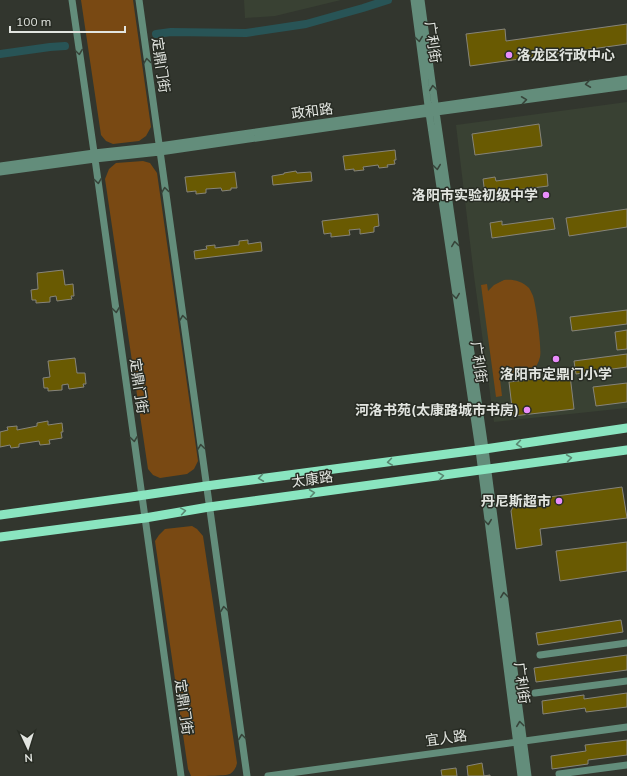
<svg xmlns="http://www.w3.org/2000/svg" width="627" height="776" viewBox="0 0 627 776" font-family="Mulish,'Noto Sans SC',sans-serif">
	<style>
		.built { fill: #394133 }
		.green { fill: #794913 }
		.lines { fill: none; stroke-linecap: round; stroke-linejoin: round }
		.canal { stroke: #285456; stroke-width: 8 }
		.building { fill: #695a02; stroke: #86847a }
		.minor { stroke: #638d7b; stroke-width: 7 }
		.major { stroke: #8ae5c0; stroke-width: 9 }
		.oneway { stroke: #37443a }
		.oneway2 { stroke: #598872 }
		.poi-dot { fill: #ea8dfc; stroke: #282c24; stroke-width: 1.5 }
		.labels { text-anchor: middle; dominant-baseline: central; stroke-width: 3; stroke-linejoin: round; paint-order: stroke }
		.street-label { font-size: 14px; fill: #e2e5e0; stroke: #282c24 }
		.poi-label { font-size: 14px; font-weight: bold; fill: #e2e5e0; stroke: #282c24; text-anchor: end }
	</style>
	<rect width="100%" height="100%" fill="#32362e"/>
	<!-- built -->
	<path class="built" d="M244,0h97l-66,16 -30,2z
		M627,102v306l-133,14 -20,-146 -18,-151z"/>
	<!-- green -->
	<path class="green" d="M81,0h52l18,127 -5,9 -7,5 -26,3 -7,-3 -5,-6z
		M143,161l7,2 7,10 41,288 -4,8 -7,5 -27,4 -7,-3 -5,-6 -43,-290 4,-10 7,-6z
		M504,280c9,-1 18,1 25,8 2,3 3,6 4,8 3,9 9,53 7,61 -5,21 -26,24 -41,14l3,25 -6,1 -15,-112 6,-1 1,7 6,-6z
		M192,526l5,3 6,7 34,227c-1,5 -3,8 -7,11 -5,2 -30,2 -39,2l-3,-7 -33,-228 4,-6 6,-6z"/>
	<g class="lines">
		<!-- canal -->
		<path class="canal" d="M156,34l15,-2 75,1 60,-9 57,-16 25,-8
			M0,54l50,-7 15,-1"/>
	</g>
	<!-- building -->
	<path class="building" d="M627,24v20l-157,22 -4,-32 39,-5 1,12z
		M539,124l3,22 -67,9 -3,-21z
		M395,150l1,10h-2l1,4 -8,1 1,2 -9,1 -1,-3 -15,2 1,3 -10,1v-2l-9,1 -2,-14z
		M296,171l1,2 14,-1 1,9 -39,4 -1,-9 12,-2v-1z
		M235,172l2,16h-6v2l-9,1 -1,-3 -15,1v4l-10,1v-3l-9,1 -2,-15z
		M547,174l1,12 -63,8 -2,-15 12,-2 1,4z
		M627,209v18l-58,9 -3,-18z
		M378,214l1,12 -5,1v5l-14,2v-5l-11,1 1,5 -19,2v-4l-7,1 -2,-13z
		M553,218l2,11 -63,9 -2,-15 12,-2v4z
		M248,240v4l13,-2 1,9 -67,8 -1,-8 13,-2 -1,-3 9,-1v3l24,-3v-4z
		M63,270l2,15 8,-1 1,12h-3l1,3 -15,2 -1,-5 -6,1v5l-14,1v-3h-4l-1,-10 7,-1 -1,-16z
		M627,310v14l-55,7 -2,-14z
		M627,330v19l-10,1 -2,-18z
		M627,354v13l-51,7 -2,-13z
		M75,358l2,15h8l1,11h-3l1,3 -15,2 -1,-5 -6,1v5l-14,1v-3h-4l-1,-10 7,-1 -2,-16z
		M570,375l4,34 -61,7 -4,-34z
		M627,383v19l-31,4 -3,-19z
		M48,421v4l14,-2 1,9h-2l1,6 -13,2 1,4 -10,1 -1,-4 -20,3v3l-8,1 -1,-3 -10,2v-15l8,-2 -1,-3 10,-1v4l20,-4v-3z
		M622,487l5,31 -87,11 2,16 -26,4 -5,-38 3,-6 6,-4z
		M627,542v29l-67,10 -4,-30z
		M621,620l2,12 -85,13 -2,-12z
		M627,655v15l-91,12 -2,-14z
		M627,693v14l-41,5 -1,-4 -42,6 -1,-13 42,-6v4z
		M627,740v15l-39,5v4l-36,5 -1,-13 35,-5 -1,-6z
		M482,763l2,13 6,-1v1h-22l-1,-10z
		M456,768l1,8h-15l-1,-6z"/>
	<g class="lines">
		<!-- minor -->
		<path class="minor" d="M72,0l23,159 86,617
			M139,0l108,776
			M414,0l15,113 50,337 42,326
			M421,0l15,112 49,337 43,327
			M0,166l94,-13 65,-7 468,-67
			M0,172l95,-13 65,-7 269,-39 198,-27
			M540,655l87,-12
			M535,693l92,-12
			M559,774l68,-9
			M268,776l359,-49"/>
		<!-- major -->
		<path class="major" d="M0,515l131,-18 75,-11 279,-37 142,-21
			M0,537l145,-19 64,-11 418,-57"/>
	</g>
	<!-- one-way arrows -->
	<defs><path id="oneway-chevron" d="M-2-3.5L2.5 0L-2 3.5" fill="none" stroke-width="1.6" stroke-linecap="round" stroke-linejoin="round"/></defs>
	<g class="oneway">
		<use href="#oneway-chevron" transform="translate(419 39) rotate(82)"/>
		<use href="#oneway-chevron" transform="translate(79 52) rotate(82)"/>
		<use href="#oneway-chevron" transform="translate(147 61) rotate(-98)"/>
		<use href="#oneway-chevron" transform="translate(588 84) rotate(172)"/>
		<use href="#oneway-chevron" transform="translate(433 88) rotate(-98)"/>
		<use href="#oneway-chevron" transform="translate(524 100) rotate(-8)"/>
		<use href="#oneway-chevron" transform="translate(437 167) rotate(82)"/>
		<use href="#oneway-chevron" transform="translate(98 181) rotate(82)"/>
		<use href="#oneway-chevron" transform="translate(165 190) rotate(-98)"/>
		<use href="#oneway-chevron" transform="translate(455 244) rotate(-98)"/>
		<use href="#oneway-chevron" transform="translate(456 296) rotate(82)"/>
		<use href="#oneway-chevron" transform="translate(116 310) rotate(82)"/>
		<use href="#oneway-chevron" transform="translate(183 318) rotate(-98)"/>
		<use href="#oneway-chevron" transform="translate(134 439) rotate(82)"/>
		<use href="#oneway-chevron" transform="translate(201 447) rotate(-98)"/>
		<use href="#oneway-chevron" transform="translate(488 522) rotate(83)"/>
		<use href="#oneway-chevron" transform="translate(504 595) rotate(-97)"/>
		<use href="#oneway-chevron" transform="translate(224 609) rotate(-98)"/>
		<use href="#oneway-chevron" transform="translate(520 724) rotate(-97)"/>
		<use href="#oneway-chevron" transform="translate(242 737) rotate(-98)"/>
	</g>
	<g class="oneway2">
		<use href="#oneway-chevron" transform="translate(519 444) rotate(172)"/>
		<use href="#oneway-chevron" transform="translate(569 458) rotate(-8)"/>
		<use href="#oneway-chevron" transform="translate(390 462) rotate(172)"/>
		<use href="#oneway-chevron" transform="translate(441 476) rotate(-8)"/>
		<use href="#oneway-chevron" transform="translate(261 478) rotate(172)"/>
		<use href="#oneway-chevron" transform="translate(312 493) rotate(-8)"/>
		<use href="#oneway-chevron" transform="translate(183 511) rotate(-9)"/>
	</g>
	<!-- markers -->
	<g class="poi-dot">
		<circle cx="509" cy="55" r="4"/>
		<circle cx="546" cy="195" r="4"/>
		<circle cx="556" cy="359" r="4"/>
		<circle cx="527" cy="410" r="4"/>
		<circle cx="559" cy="501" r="4"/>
	</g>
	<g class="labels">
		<!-- street labels -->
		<g class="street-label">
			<text transform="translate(433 42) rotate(82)">广利街</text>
			<text transform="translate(161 65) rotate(82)">定鼎门街</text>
			<text transform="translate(312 111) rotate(-8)">政和路</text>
			<text transform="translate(479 362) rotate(82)">广利街</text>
			<text transform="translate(139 386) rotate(82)">定鼎门街</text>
			<text transform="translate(312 479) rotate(-8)">太康路</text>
			<text transform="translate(522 683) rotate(83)">广利街</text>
			<text transform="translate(184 707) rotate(82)">定鼎门街</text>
			<text transform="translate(446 738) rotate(-8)">宜人路</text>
		</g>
		<!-- poi labels -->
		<g class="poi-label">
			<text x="517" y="55" text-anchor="start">洛龙区行政中心</text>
			<text x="538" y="195">洛阳市实验初级中学</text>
			<text x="556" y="374" text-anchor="middle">洛阳市定鼎门小学</text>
			<text x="519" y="410">河洛书苑(太康路城市书房)</text>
			<text x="551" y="501">丹尼斯超市</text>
		</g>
	</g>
	<!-- north arrow -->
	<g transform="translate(28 748) rotate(176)" stroke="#282c24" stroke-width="3" paint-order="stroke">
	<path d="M0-3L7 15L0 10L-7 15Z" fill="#e2e5e0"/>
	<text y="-6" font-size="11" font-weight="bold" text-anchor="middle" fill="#e2e5e0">N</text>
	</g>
	<!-- scale -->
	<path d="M10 26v6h115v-6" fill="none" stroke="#e2e5e0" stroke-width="2"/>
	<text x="16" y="26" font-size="12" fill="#e2e5e0" stroke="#282c24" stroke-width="3" paint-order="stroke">100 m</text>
</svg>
